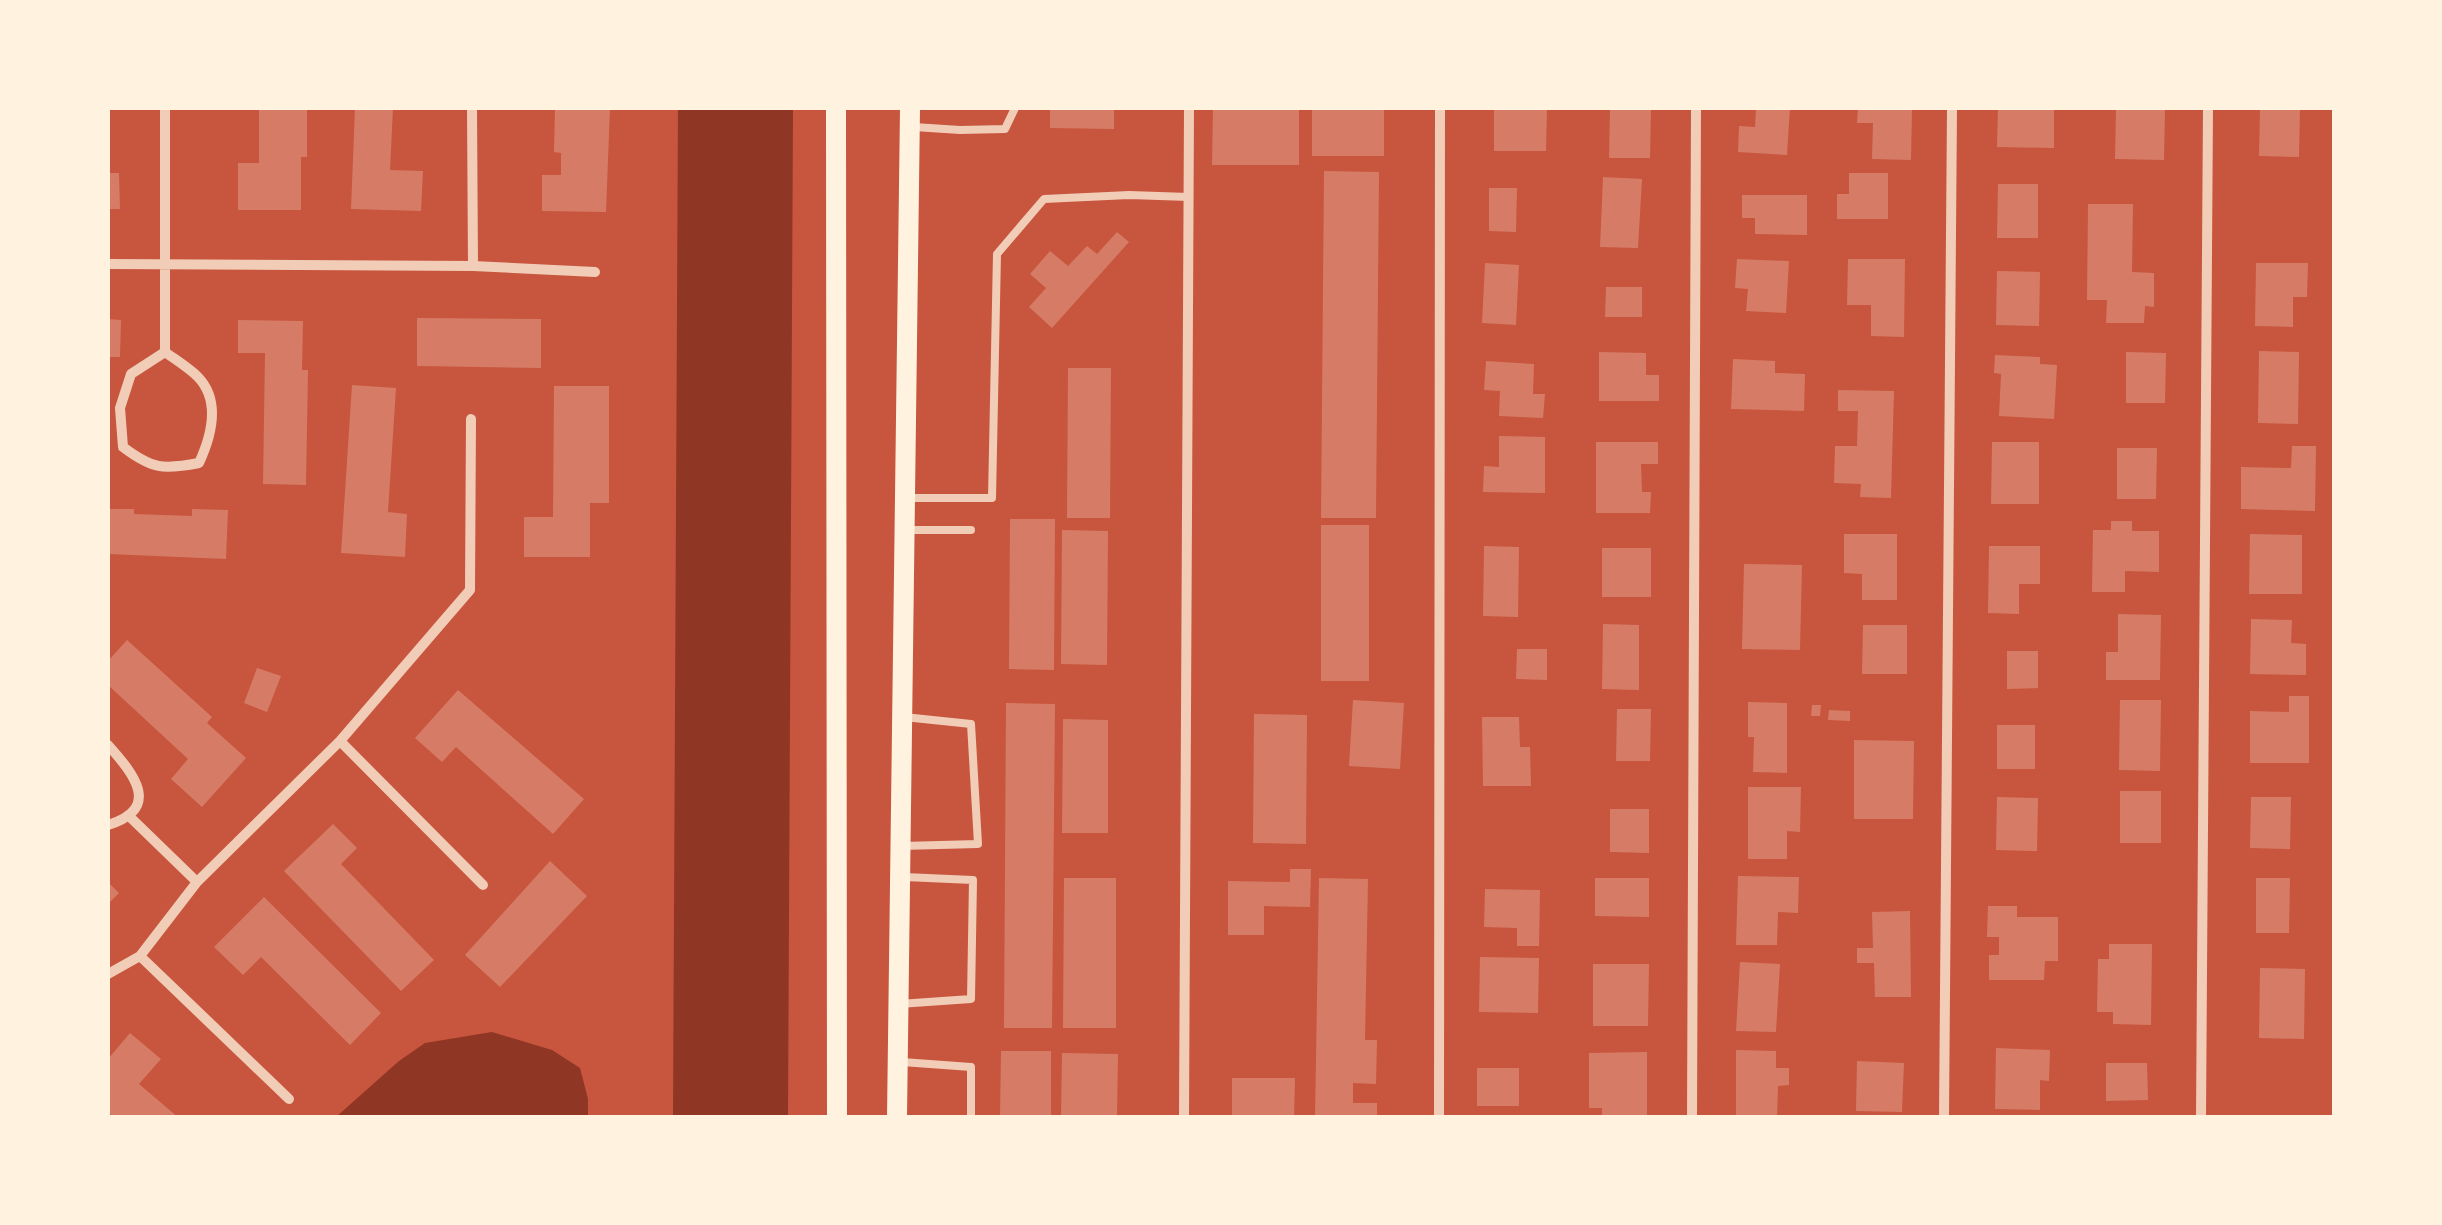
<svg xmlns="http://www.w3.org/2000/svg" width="2442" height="1225" viewBox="0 0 2442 1225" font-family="'Fira Sans Condensed',sans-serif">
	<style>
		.water { fill: #8f3625 }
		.building { fill: #d67c66 }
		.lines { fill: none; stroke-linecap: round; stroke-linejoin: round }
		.service { stroke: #f1ccb7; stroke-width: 8 }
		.minor { stroke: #f1ccb7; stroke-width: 10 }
		.secondary { stroke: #fff3e0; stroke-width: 20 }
	</style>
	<rect width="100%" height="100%" fill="#c8553d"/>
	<!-- water -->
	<path class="water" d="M678,108h115l-5,1009h-115z
		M492,1032l60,18 28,18 8,31v18h-252l63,-56 26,-18z"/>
	<!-- building -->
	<path class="building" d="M259,108h48v49h-6v53h-63v-47h21z
		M355,108h38l-3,62 33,1 -2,40 -70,-2z
		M555,108h55l-4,104 -64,-1v-36h19v-22l-7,-1z
		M1050,108h64v21l-64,-1z
		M1213,108h86v57h-87z
		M1312,108h72v48h-72z
		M1494,108h53l-1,43h-52z
		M1610,108h41l-1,50h-41z
		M1756,108h34l-3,47 -49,-3 1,-26 16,1z
		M1858,108h54l-1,52 -39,-1 1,-36h-16z
		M1998,108h56v40l-57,-1z
		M2116,108h49l-1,52 -49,-1z
		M2260,108h40l-1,49 -40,-1z
		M1324,171l55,1 -3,346h-55z
		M108,173h11l1,36h-12z
		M1849,173h39v46h-51v-25h12z
		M1603,177l39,2 -4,69 -38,-1z
		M1998,184h40v54h-41z
		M1489,188h28l-1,44 -27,-1z
		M1742,195h65v40l-52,-1v-16h-13z
		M2088,204h45l-1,68 22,1v34l-9,-1 -1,17h-38l1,-23h-20z
		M1117,232l12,10 -77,86 -23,-21 17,-19 -16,-14 20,-23 18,15 19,-20 10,8z
		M1737,259l52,2 -3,52 -40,-2 2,-22 -13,-1z
		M1848,259h57l-1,78 -33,-1v-31h-24z
		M1485,263l34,2 -3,60 -34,-2z
		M2256,263h52l-1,34h-14v30l-38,-1z
		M1997,271l43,1 -1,54 -43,-1z
		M1606,287h36v30h-37z
		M417,318l124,1v49l-124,-2z
		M108,319l13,1 -1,37h-12z
		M238,320l65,1 -1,49h6l-2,115 -43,-1 2,-131h-27z
		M2259,351l40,1 -1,72 -40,-1z
		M1599,352l47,1v22h13v26h-60z
		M2126,352l40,1 -1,50h-39z
		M1995,355l45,2v7l17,1 -3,54 -55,-3 2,-42 -7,-1z
		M1733,359l42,2v12l30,1 -1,37 -73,-2z
		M1486,361l48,3 -1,30h12l-2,24 -44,-2 1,-25 -16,-1z
		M1068,368h43l-1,150h-43z
		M352,385l44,3 -8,124 19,2 -2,43 -64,-4z
		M554,386h55v117h-19v54h-66v-40h29z
		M1838,390l56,1 -3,107 -31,-1 1,-13 -27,-1 1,-37h22l1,-35h-20z
		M1499,436l46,1v56l-62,-1 1,-26 15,1z
		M1596,442h62v22h-17l1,28h9l-1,21h-54z
		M1992,442h47v62h-48z
		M2292,446h24l-1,65 -74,-2v-42l50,1z
		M2117,448h40l-1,51h-39z
		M108,509h26v5l58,2v-7l36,1 -2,49 -118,-5z
		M1010,519h45l-1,151 -45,-1z
		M2111,521h21v10h27v41l-34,-1v21h-33l1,-62h18z
		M1321,525h48v156h-48z
		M1062,530l46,1 -1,134 -46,-1z
		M1844,534h53v66h-35v-26l-18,-1z
		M2250,534l52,1v59h-53z
		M1484,546l35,1 -1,70 -35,-1z
		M1989,546h51v38h-21v30l-31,-1z
		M1602,548h49v49h-49z
		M1744,564l58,1 -2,85 -58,-1z
		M2118,614l43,1 -1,65h-54v-28h12z
		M2251,619l41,1 -1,23 15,1v31l-56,-1z
		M1603,624l36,1v65l-37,-1z
		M1863,625h44v49h-45z
		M127,640l85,77 -5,6 39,35 -44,49 -31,-28 17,-20 -80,-74v-24z
		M1517,649h30v31l-31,-1z
		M2007,651h31v37l-31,1z
		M257,668l24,8 -14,36 -23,-9z
		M458,690l126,109 -31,35 -97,-87 -14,15 -27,-24z
		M2289,696h20v67h-59v-52l39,1z
		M1353,700l51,3 -4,66 -51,-3z
		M2120,700h41l-1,71 -41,-1z
		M1748,702l39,1v70l-34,-1 1,-35h-6z
		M1006,703l49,1 -3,324h-48z
		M1812,705h9l-1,11h-9z
		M1617,709h34l-1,52h-34z
		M1829,710l21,1v10l-22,-1z
		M1254,714l53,1 -1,129 -53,-1z
		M1482,717h37l1,30h10l1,39h-48z
		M1063,719l45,1v113h-46z
		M1997,725h38v44h-38z
		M1854,740l60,1 -1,78h-59z
		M1748,787h53l-1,45 -13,-1v28h-39z
		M2120,791h41v52h-41z
		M1997,797l41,1 -1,53 -41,-1z
		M2251,797h40l-1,52 -40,-1z
		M1610,809h39v44l-39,-1z
		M333,824l24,24 -16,16 93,96 -33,31 -117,-120z
		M550,861l37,35 -87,91 -35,-32z
		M1290,869h21l-1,38 -46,-1v29h-36v-54l62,1z
		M1738,876l61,1 -1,36 -20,-1 -1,33h-41z
		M1064,878h52v150h-53z
		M1319,878l49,1 -3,161h12l-1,44 -23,-1v20h24v15h-62z
		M1595,878h54v39l-54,-1z
		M2256,878h34l-1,55h-33z
		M108,882l11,11 -11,11z
		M1485,889l55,1 -1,56h-22v-18l-33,-1z
		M264,897l117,116 -31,32 -89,-88 -18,18 -29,-28z
		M1988,906h29v11h41v44h-13l-1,19h-55v-25h10v-18h-12z
		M1910,911l1,86h-36l-1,-34h-17v-15h16l-1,-36z
		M2109,944h43l-1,81 -38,-1v-12h-16l1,-53h11z
		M1480,957l59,1 -1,55 -59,-1z
		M1740,962l40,2 -4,68 -40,-1z
		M1593,964h56l-1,62h-55z
		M2260,968l45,1 -1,70 -45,-1z
		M130,1033l31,26 -22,25 40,34h-65l-6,-6v-53z
		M1996,1048l54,2 -1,31 -9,-1v30l-45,-1z
		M1736,1050l40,1v17h13v17l-11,1 -1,32h-41z
		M1001,1051h50v67h-51z
		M1647,1052v66h-45v-10h-13v-55z
		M1062,1053l56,1 -1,64h-56z
		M1857,1061l47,2 -2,49 -46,-1z
		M2106,1063h41l1,37 -42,1z
		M1477,1068h42v38h-42z
		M1232,1078h63l-1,40h-62z"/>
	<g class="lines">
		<!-- service -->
		<path class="service" d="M914,127l46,3 45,-1 10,-21
			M906,498h86l5,-244 47,-55 85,-4 60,2
			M906,530h65
			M901,846l77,-2 -7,-120 -67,-7
			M899,1004l72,-5 2,-119 -69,-3
			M902,1062l69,5v51"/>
		<!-- minor -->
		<path class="minor" d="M472,108l1,158
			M108,264l365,2 122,6
			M165,352c11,8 24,16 33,25 23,24 13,60 1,86 -36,7 -47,6 -76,-16l-3,-39 11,-34z
			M165,352v-244
			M340,741l143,144
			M108,745c26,29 54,63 0,80
			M130,817l67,65
			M140,956l149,143
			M108,974l32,-18 57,-74 143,-141 130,-151 1,-171
			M1184,1118l5,-1010
			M1439,1118l1,-1010
			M1692,1118l4,-1010
			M1944,1118l8,-1010
			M2201,1118l7,-1010"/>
		<!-- secondary -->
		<path class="secondary" d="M836,108l1,1010
			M897,1118l13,-1010"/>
	</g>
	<!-- border -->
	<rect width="2442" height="1225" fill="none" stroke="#fff3e0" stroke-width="220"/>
</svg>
